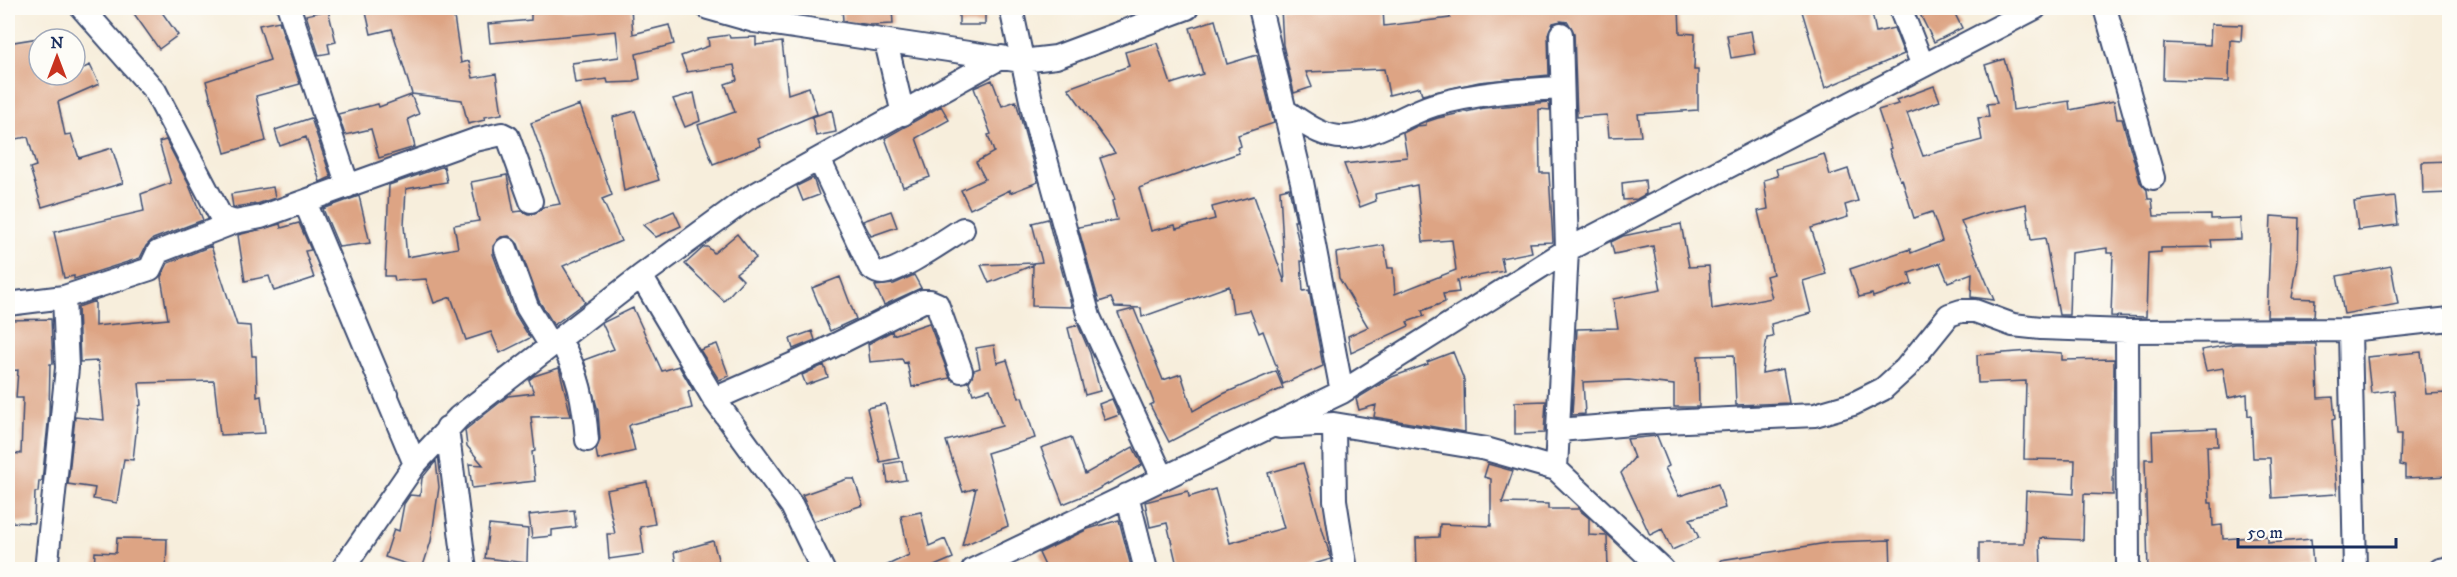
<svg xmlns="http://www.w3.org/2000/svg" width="2457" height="577" viewBox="0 0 2457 577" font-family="'IM FELL DW Pica',serif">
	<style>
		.building { fill: #dda484 }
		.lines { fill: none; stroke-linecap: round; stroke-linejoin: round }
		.minor-casing { stroke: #3c4c71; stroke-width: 26 }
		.minor { stroke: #fff; stroke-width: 22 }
	</style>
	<rect width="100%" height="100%" fill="#fdfcf7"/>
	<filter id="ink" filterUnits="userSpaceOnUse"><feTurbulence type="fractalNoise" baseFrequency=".0167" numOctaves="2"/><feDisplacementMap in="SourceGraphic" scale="12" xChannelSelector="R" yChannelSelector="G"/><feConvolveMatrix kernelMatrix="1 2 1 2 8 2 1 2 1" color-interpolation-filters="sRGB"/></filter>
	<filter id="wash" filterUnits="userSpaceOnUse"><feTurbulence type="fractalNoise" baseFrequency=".008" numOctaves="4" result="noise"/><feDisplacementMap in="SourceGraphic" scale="24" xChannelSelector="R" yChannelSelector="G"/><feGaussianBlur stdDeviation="1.35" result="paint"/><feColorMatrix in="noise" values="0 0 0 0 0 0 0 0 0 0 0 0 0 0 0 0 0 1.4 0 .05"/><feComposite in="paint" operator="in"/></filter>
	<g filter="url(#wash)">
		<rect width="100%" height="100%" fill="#f7eedc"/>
		<g id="blocks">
			<!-- building -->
			<path class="building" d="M130,8h29l19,27 -19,14z
				M365,8h85l4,9 7,46 8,-2 4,17 23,-4 6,40 -18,3 1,3 -17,4 -6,-24 -50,-6 -20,-65 -21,5z
				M531,8h100l2,26 36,-9 5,19 -38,10 4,25 -5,1v2l-27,1 -1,-4 -32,4 -3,-20 47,-6 -3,-26 -126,12 -2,-19 43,-4z
				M842,8h50l1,16 -22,1 -28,-4z
				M959,8h26v17h-26z
				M1281,8h102l1,18 66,-8v-10h229l1,25 15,1 -1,36h4v40l-60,4 3,22 -32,1 -2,-22 -30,2 -3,-84 -6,-11 -7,-1 -8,2 -5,11 1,41 -70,7 -57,13 -2,-8 -31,8 -5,-26 -78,3 6,15 -18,6 -11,-48z
				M1801,8h70l5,24 18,-4 10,26 -79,34z
				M1928,8h24l10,20 -28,14 -15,-30z
				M328,10l8,32 -8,2 2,9 -11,2 -13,-40z
				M1215,20l12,44 30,-9 17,68 -36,12 3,11 -4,2 2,5 -100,35 12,43 24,-6 1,4 39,-10 -3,-12 42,-11 31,87 -5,-93 9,-2 7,33h-2l9,40h-2l2,30 6,-1 14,76 -40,18 -20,-53 -4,2 -9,-23 -17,3 -4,-27 -87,31 -1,-9 -26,-1 -4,-9 -12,4 -21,-75 39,-7 -5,-19 3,-1 -15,-42 15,-5 -47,-65 61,-22 -4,-14 32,-9 14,41 32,-10 -13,-46z
				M279,21l21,63 -44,12 10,45 -41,12 -19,-72 64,-21 -11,-35z
				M2211,24l31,1 -1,16 -11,-1 -1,42 -66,-2 1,-37 46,2z
				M1751,31l4,23 -24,4 -4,-23z
				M729,35l1,3 26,-1v8l26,-3 6,52 21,-7 8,27 -59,25 3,7 -48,18 -15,-39 37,-13 -10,-28 12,-4 -3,-15 -47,7 -6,-16 28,-10 -1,-8z
				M39,38v37h10l2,8 18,-8h6v-3l15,-7 9,19 -41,18 7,33 6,-1 8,24 33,-10 11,35 -81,24 -12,-39 6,-2 -8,-29 -20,3v-97z
				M2004,59l6,20 3,31 56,-9 1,9 44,-9 3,18h5l18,63 7,8 1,9h4l2,17 57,-1v4l29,-1 1,21 -30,1 1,7 -51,1v4l-13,1 -2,64 -35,-1 2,-63h-6v-5l-36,5 -2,62h-10l-14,-77 -14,2 -5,-36 -45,10 -20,7 33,79 -23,-3 1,-24 -24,9 -8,-19 -31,10 3,11 -39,13 -1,-3 -13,3 -9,-28 60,-20 1,4 31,-12 -10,-29 -18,6 -12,-39 -2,1 -11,-31 2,-1 -13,-38 20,-6 -2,-4 38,-14 6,15 -33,12 16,43 59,-16 -4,-22 11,-1 -2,-13 10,-1 -12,-38z
				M992,80l10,26 14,-5 22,81 -28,11v-3l-40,19 -9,-19 24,-11 -9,-17 18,-10 -6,-17 3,-1 -17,-46z
				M694,93l6,28 -15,6 -12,-28z
				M411,95l8,19 -11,5 7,28 -36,11 -8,-29 -26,6 -7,-21 40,-10 1,3z
				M1549,102l1,8 -11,-1 1,64h9l4,69 -23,1 2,9 -31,6 3,13 -47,9 2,12 -16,2 2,8 -23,9 2,5 -17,6 2,4 -58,27 -3,-17 20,-9 -29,-49 -3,-25 48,-8 4,23h5l2,26 61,-24 -4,-30 -29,2 -6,-57 -42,9 1,7 -16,6 -16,-43 63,-7 -4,-24 14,-7 9,-1v-3l12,-4 46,-10z
				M580,105l32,90 -10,4 19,42 -58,25 22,36 -31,23 -15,-24 -21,-57 -9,-8 -8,1 -8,9v8l21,58 16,26 -30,15 -9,-21 -25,8 -15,-43 -17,6 -8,-24 -31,2 -1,-5h-9l4,-91 55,-19 3,16 -41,7 -2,37 3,31 51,-9 -4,-23 25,-4 -8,-39 36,-7 7,37 8,-1 6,3h7l8,-7 17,-3 -29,-81z
				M941,106l8,14 -33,18 14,39 -27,10 -18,-49z
				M832,110l4,22 -20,4 -4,-19z
				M635,111l24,69 -35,11 -11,-74z
				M311,118l20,59 -11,5 -14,-45 -26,9 -5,-16z
				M166,140l23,45 14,35 -50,19 -7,7 -6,12 -66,21v-3l-10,2 -10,-46 90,-21 -3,-17 30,-11 -12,-41z
				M1824,154l6,21 18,-6 10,32 -13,4 3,12 -37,11 15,46 -23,7 8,32 -40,11 2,13 -6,1 -5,35 21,-4 6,34 -53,2 -2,-50 -36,1 1,51h-25v-22l-45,-5 -46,2 2,32 -13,1 5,-86 41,-1 -5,-29 48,-9 -8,-44 -39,8 -3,-12 12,-6 58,-12 8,43 20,-1 3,43 60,-11 -6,-22 7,-2 -15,-63 10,-2 -4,-29 14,-4 -2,-7z
				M2450,161v32l-27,1 -1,-32z
				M813,178l6,17 -16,6 -6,-15z
				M1645,180l1,14 -9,5 -14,1 -1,-17z
				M273,187l2,11 -18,6 -24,3 -2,-13z
				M359,196l11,47 -31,4 -16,-38z
				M2395,197l3,28 -40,5 -4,-28z
				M674,211l7,15 -25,11 -13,-12z
				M891,211l6,16 -26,9 -8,-15z
				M2271,216l28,2 -1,42 -6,38 23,1 -1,18h-47z
				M1048,219l3,12 21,76 -40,-1 1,-41 -44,18 -8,-18 52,-2v2v-2l9,-1 -10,-39z
				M299,223l12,27 -6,1 9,27 -40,13 -5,-15 -24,5 -7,-46 42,-11 1,4z
				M737,234l19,24 -20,15 7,7 -19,21 -39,-37 19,-17h4l6,6z
				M211,246l26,79 13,1 2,30h4l1,41 4,-1 4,37 -45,2 -6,-54 -75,2 2,22 -2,1 -6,54 -9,-1 -7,44 -24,-4 2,-11 -27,-4 7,-67 29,3 -6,-59 -18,1 -2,-55 17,-6v25l73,-7 -7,-42 7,-14z
				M2391,266l7,38 -54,10 -7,-38z
				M914,275l7,13 -37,17 -9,-19 19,-2z
				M840,277l16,42 -26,12 -18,-43z
				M633,308l29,63 17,-5 14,24 -5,2 4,16 -60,16 -3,2 6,25 -37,9 -2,-10 4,-11 -2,-28 -14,-51 30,-11 -12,-26z
				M1134,309l29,71 18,-6 12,37 30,-17 53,-23 7,17 -68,30 -46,24 -19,-37 4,-2 -36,-90z
				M51,319l2,45h-3l-1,50 -7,67h-3l-1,11h-3l-1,31 -26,-1v-69l13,1 2,-56h-7l2,-28 -10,1v-51z
				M929,323l21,55 -38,9 -5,-25 -3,1 -2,-4 -32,3 -2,-18 24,-13 1,4z
				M1078,325l12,28 10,38 -15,4 -17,-67z
				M812,331l3,9 -22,9 -3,-10z
				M717,344l12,32 -10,4 -19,-30z
				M2235,344h81l2,54 15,-1 2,22 -3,1 5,74 -65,4 -2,-40h-17l-2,-43 -3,1 -1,-22 -19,4 -5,-30 -17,3 -5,-21z
				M994,345l3,18 10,-3 12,38 3,-1 13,41 -48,15 21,73 -46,20 14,-58 -13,4 -17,-51 56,-15 -12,-37 -17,5 -4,-12 5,-12 6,-2 -4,-20z
				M2031,351l31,2v7l52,-1 -1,136 -29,-1 -1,46 -43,-2 1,32h-62v-27h45l2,-52 48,3 1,-34 -51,-1 2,-78 -48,2 -1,-28z
				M1453,352l11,28 1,52 -91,-15 2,-12 -17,5 -3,-11 36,-22 36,-13 -1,-2z
				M2421,352l5,42 22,-1 2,83 -45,2v-12l-5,-1 1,-31h-4l-3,-44 -23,3 -4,-36z
				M824,365l4,12 -22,8 -4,-10z
				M559,368l12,48 -40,1 4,34 -3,1 3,29 -63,7 -3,-24 14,1 -16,-19 -2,-16 43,-34 26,-3 -5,-13 5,-4z
				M1112,399l7,16 -14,5 -6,-16z
				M1546,401l-2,32 -29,1v-32z
				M885,404l14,54 -19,4 -13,-54z
				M2217,428l1,18h-11l2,57h3l1,23 9,-1 1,14 45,-3v7l43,-4 2,27 -36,4h-129l-3,-111h8l-1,-28z
				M1657,436l12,30 -4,2 14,28 39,-12 7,24 -35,11 9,19 -27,12 -10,-21 -12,6 -29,-62 13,-15 -7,-19z
				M1071,437l14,37 48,-27 9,18 -47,26 -32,13 -22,-56z
				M436,461l3,26 -8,54 -9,28 -37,-12 9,-28 5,2 5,-27 6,-9 10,1 2,-18z
				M902,461l4,19 -18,3 -3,-19z
				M1303,463l28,96 -37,11h-116l-11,-47 -17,4 -5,-25 43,-11 1,6 26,-8 15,54 54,-15 -16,-55z
				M1488,464l25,7 -11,32 46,1v5h30l11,9v17l18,1 1,34h-191l-1,-32 23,-1 1,-13 51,2v-47l-7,-2z
				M847,479h7l9,26 -49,16 -12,-26z
				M647,482l8,42 -15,3 4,27 -35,5 -2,-25h8l-9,-44z
				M574,510l2,17 -24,3v6l-20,2 -3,-23z
				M921,512l8,34 16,-7 8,19 -28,12h-48l32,-15 -8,-39z
				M1119,520l13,50h-85l-8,-17 49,-24z
				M489,525l39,4 -1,34 -42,-5z
				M117,538l50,1 -1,31h-72l1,-18 21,1z
				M1890,540l1,30h-169l-1,-10 112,-18z
				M713,541l8,29h-44l-3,-18z"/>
		</g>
	</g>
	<g filter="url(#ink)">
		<use href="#blocks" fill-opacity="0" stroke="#3c4c71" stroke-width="1.5"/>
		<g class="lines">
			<!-- minor casing -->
			<g class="minor-casing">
				<path id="minor" d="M82,8l73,83 66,126 14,5 26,-5 214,-77 27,-6 6,3 23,64
					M289,8l59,178
					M708,8l46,13 268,40 34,-4 131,-49
					M1011,8l24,111 54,198 74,161
					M1260,8l42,174 40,210
					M1900,8l23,58
					M2105,8l48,170
					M886,42l17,72
					M1284,110c20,13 39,29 63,27 30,-2 58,-23 87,-32 42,-12 85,-15 128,-17
					M819,159l51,108c4,3 6,6 12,6 19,-2 63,-33 81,-44
					M305,202l110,262
					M506,249l21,58 24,39
					M641,276l73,123 78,107 31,64
					M64,297l86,-28 8,-17 77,-30
					M8,304l56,-7 3,71 -21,202
					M2350,330l5,240
					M2127,331l1,239
					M560,340c19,34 24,61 27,100
					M714,399l109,-48 100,-50h7l7,3 24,67
					M1334,424l1,76 11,70
					M1280,427l54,-3 152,25 70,20 107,101
					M447,428l18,142
					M1559,430l85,-7 171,-8 38,-11 30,-15 23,-21 43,-53 12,-4h14l38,14 28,3 86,3 223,-1 100,-11
					M1556,469l11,-219 -6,-216
					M1127,495l19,75
					M342,570l73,-106 44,-47 182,-141 104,-76 257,-143
					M973,570l369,-178 225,-142 468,-242
					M2440,570l10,-2"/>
			</g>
			<!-- minor -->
			<use href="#minor" class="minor"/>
		</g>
	</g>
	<!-- margin -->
	<rect width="2457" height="577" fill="none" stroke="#fdfcf7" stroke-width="30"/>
	<!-- north arrow -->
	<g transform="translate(57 57)"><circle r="28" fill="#fdfcf7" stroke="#a3aaba" stroke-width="1.5"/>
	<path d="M0-4.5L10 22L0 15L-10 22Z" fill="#c8321e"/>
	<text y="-9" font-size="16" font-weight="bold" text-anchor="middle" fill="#1b2f5e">N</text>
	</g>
	<!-- scale -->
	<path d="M2238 538v9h158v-9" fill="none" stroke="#1b2f5e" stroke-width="3"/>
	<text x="2247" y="538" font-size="18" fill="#1b2f5e" stroke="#fdfcf7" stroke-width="4.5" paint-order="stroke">50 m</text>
</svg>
